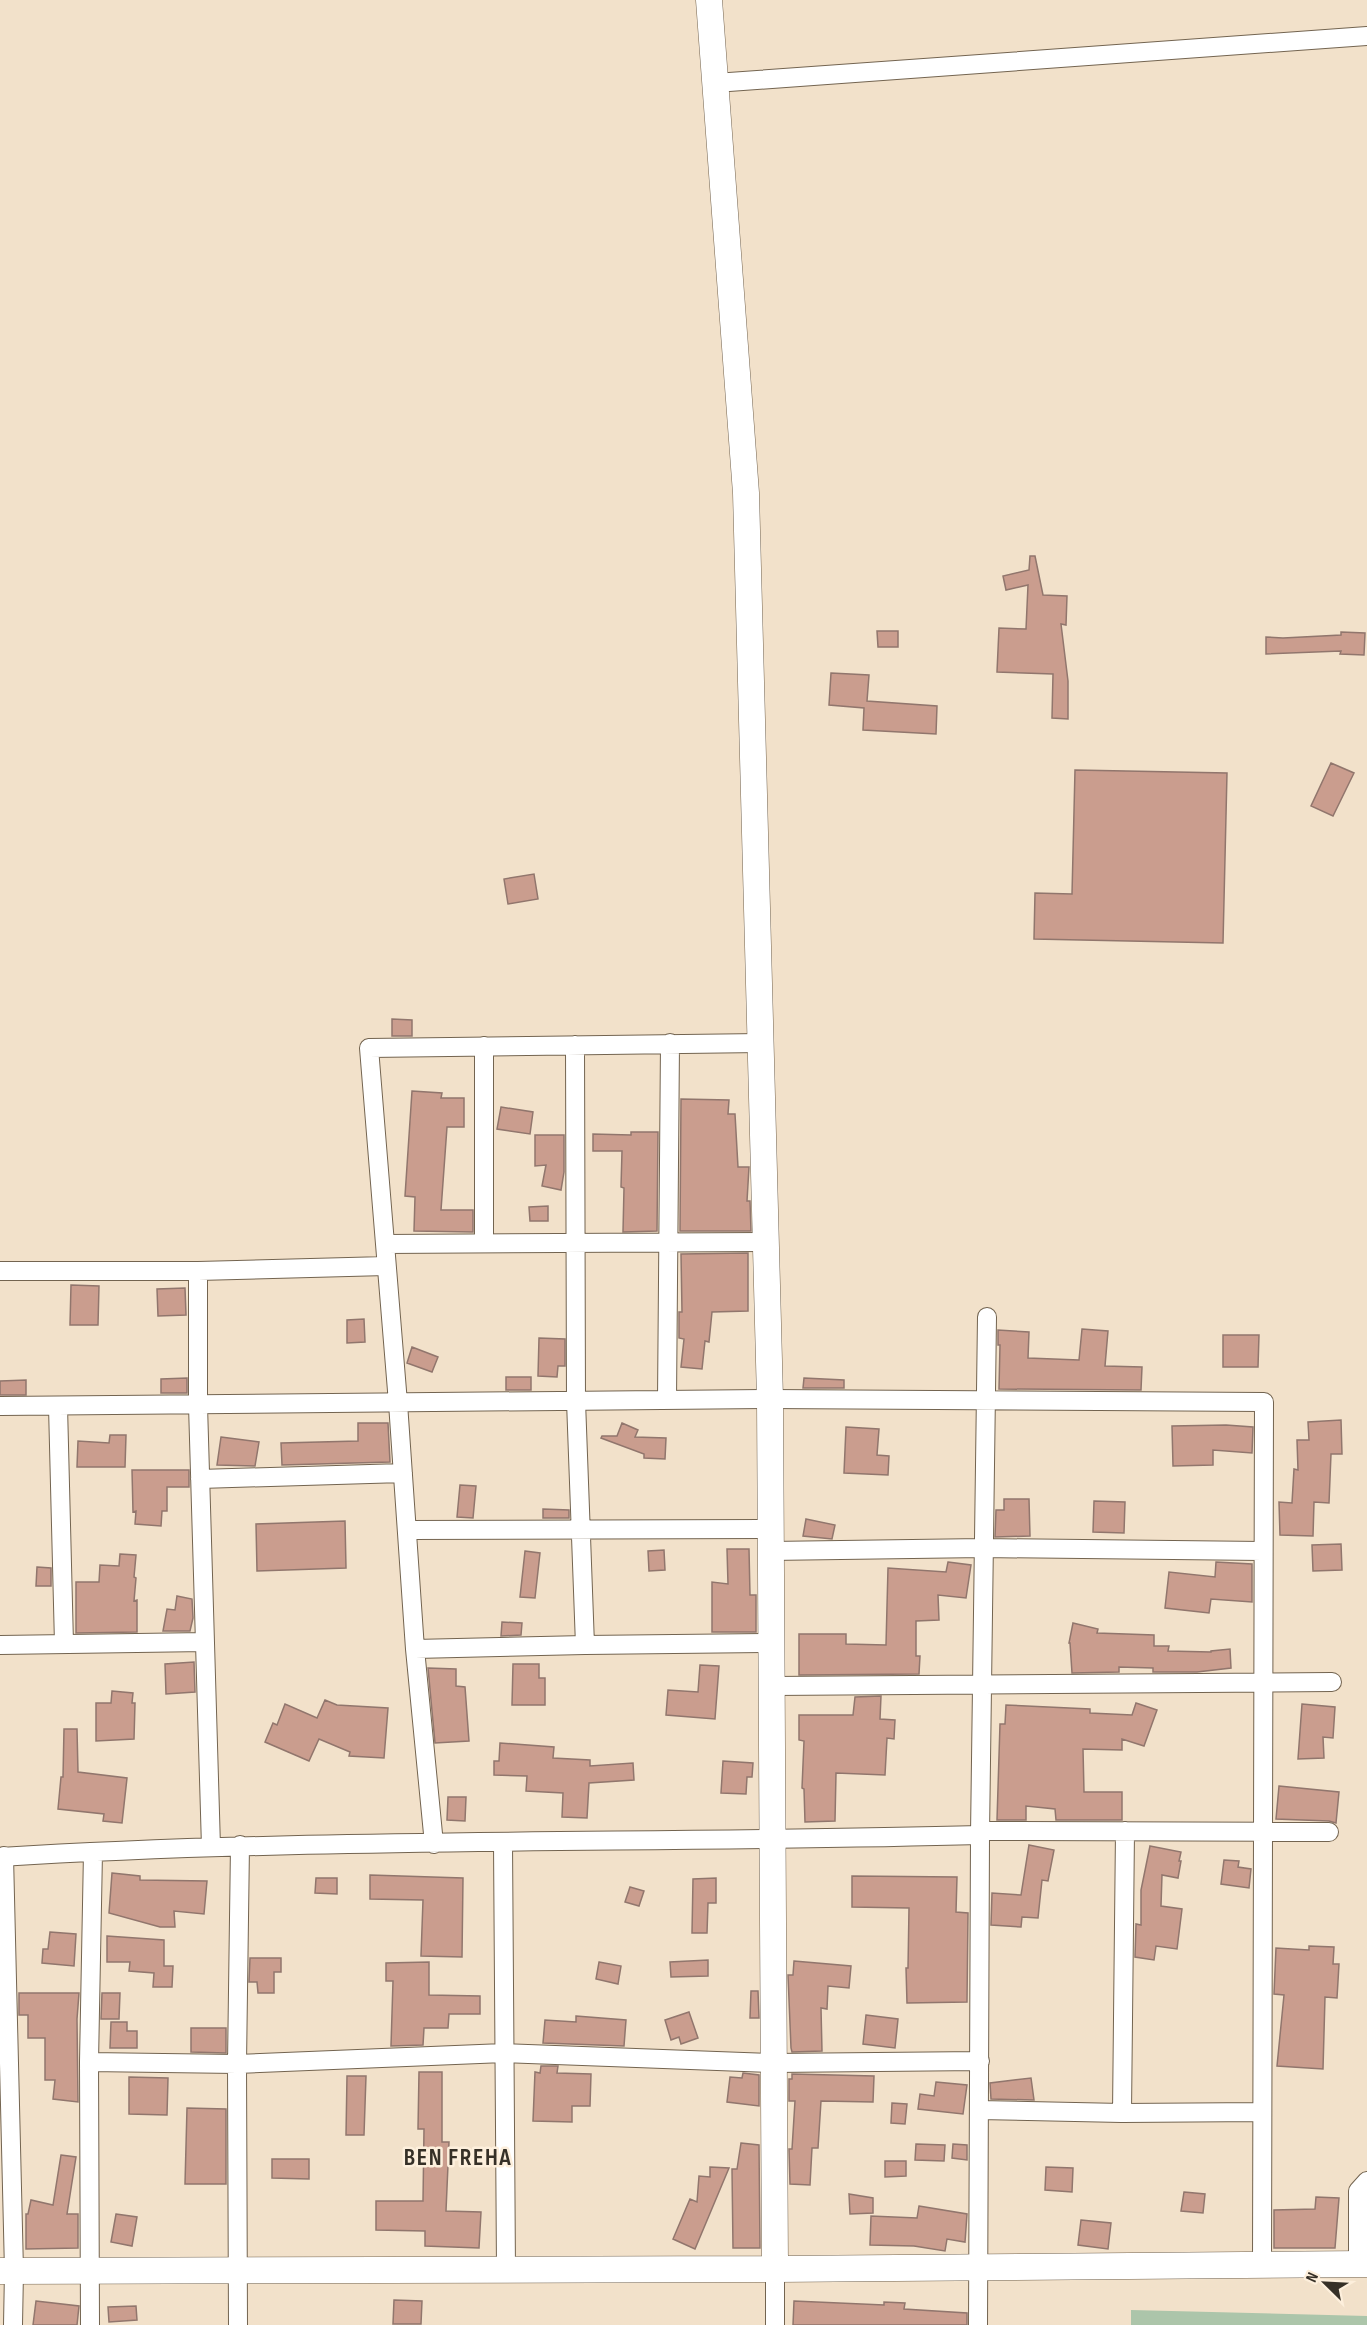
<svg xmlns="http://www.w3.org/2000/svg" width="1367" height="2325" viewBox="0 0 1367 2325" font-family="'Sofia Sans Condensed',sans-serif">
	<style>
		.green { fill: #acc5aa }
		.building { fill: #ca9d8e; stroke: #91766d; stroke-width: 1.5 }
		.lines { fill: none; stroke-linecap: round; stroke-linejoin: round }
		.minor-casing { stroke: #736450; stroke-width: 20 }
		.secondary-casing { stroke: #736450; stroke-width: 27 }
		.minor { stroke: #fff; stroke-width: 18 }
		.secondary { stroke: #fff; stroke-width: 26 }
		.labels { text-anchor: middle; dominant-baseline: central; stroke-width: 5; stroke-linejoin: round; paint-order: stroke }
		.district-label { font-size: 24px; font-weight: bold; letter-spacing: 1.5px; fill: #363027; stroke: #fdefdc }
	</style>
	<rect width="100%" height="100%" fill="#f2e1ca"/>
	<!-- green -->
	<path class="green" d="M1131,2310l236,6v9h-236z"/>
	<!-- building -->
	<path class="building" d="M1030,556h5l8,39 24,1 -1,29 -5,-1 7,57v38l-16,-1 1,-44 -56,-2 2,-44 27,1 2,-44 -22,5 -3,-14 26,-6z
		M877,631h21v16h-20z
		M1341,632l24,1 -1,22 -24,-1 1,-3 -75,3v-17l17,1 58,-3z
		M831,673l38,2 -2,26 70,5 -1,28 -73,-4 1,-22 -35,-3z
		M1331,763l23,10 -21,43 -22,-10z
		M1075,770l152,3 -4,170 -189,-4 1,-46 37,1z
		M534,874l4,25 -30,5 -4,-25z
		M392,1019l20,1v16h-20z
		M412,1091l30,2 -1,5h23v29h-17l-6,83h32v22l-59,-1 1,-34 -10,-1z
		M681,1099l48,1 -1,14h7l3,53h11l-2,34h3l1,30h-71z
		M501,1107l32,5 -3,22 -33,-5z
		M631,1132h27l-1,99 -34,1 1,-44 -3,-1 1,-36h-29v-17l38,1z
		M535,1135h29v37l-3,18 -19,-4 4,-21 -11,1z
		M548,1206v15h-18l-1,-14z
		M748,1253v58l-36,1 -3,30 -4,-1 -3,28 -21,-2 3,-28 -5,-1v-26h3l-1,-58z
		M71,1285l28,1 -1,39h-28z
		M185,1288l1,27 -28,1 -1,-27z
		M364,1319l1,23 -18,1v-23z
		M1082,1329l26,2 -3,35 37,1 -1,23 -142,-1 1,-44h-2v-15l31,2 -1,26 51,2z
		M1223,1335h36l-1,32h-35z
		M539,1338l26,1v27h-7l-1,11 -19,-1z
		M412,1347l26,10 -6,15 -25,-9z
		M506,1377h25v13h-25z
		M187,1378v15h-26v-14z
		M804,1378l40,2v8h-41z
		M26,1380v15h-26v-14z
		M1341,1420l1,34h-11l-2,49 -15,-1 -1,34 -33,-1 -1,-33 13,1 2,-34 4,1 -1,-30h12l-1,-18z
		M358,1423h30l2,39 -108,3 -1,-22 77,-2z
		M622,1423l16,7 -3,7 31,1 -1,21 -21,-1v-4l-43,-16 1,-2h15z
		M1226,1425l27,2 -1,26 -39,-3v15l-40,1 -1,-40z
		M846,1427l33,2 -2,26 12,1 -1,19 -44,-2z
		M110,1435h16l-1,32h-48l1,-26 31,2z
		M221,1437l38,5 -4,24 -38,-1z
		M132,1470h57v17h-22v24h-5l-1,15 -26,-2 1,-13 -3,1z
		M460,1485l16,1 -3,32 -16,-1z
		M1004,1499h25l1,37 -35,1 1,-27h8z
		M1094,1501l31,1 -1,31 -31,-1z
		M543,1509l26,1v8h-26z
		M806,1519l29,6 -3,14 -29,-3z
		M345,1521l1,47 -89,3 -1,-47z
		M1341,1544l1,26 -29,1 -1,-26z
		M727,1549h22l1,46h6v37h-44v-50l16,2z
		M664,1550l1,20 -16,1 -1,-20z
		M525,1551l15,2 -5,45 -15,-1z
		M120,1554l16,1 -2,22 2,1 -2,23 3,-1v32l-61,1v-51h23l1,-17 19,1z
		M948,1562l23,3 -5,33 -28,-3 1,25 -23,1v35h4l-1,18 -120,1v-41h47v10l40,1 2,-77 58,4z
		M1216,1562l36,2v38l-41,-3 -2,14 -44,-5 4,-36 46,5z
		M37,1567l14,1v18h-15z
		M177,1596l15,3 1,19 -3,13h-27l4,-22 8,1z
		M502,1622l20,1 -1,12 -20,1z
		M1073,1623l25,6 -1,4 57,2v11h15l-1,5 43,1v-1l19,-2 1,19 -34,4h-44v-4l-34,-1v5l-47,1 -2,-30h-1z
		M194,1662l1,30 -29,2 -1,-30z
		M513,1664h26v14h6v27h-33z
		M700,1665l19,1 -4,53 -49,-4 2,-25 30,2z
		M428,1668l28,1v17l9,1 4,54 -34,2z
		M112,1691l21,2 -1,10h3l-1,36 -38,2v-38h15z
		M881,1696l-1,23 15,1 -1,19 -7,-1 -2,37 -49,-2 -1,48 -30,1 -1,-33 -2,-1 2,-47 -5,-1v-25h54l2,-18z
		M325,1700l12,5 51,3 -4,50 -35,-2 1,-4 -31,-13 -10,22 -44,-19 8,-19 4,2 8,-21 32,14z
		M1136,1703l21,7 -13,36 -22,-7v11l-39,-1 1,43h38v28h-66l-1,-11 -29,-3v14h-29l3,-96h5l1,-19 84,4v4l42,2z
		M1302,1704l33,3 -2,31 -10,-1 1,21 -26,1z
		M64,1729h13l1,43 49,6 -5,45 -19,-2 1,-7 -46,-5 3,-32h2z
		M500,1743l54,4 -1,11 37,2v6l43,-3 1,17 -45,3 -2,35 -25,-1 1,-24 -37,-2 1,-15 -33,-1v-14h5z
		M723,1761l30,2 -1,14h-5l-1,17 -25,-1z
		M1279,1786l60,6 -3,31 -7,-2 -53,-2z
		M448,1797h18l-1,24 -18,-1z
		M1029,1845l25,5 -6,31 -6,-1 -4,38 -16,-1 -1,10 -30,-2 1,-32 29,2z
		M1150,1846l31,6 -2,9h2l-3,17 -16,-3 -1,31 21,3 -5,40 -21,-3 -2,14 -19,-3 1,-33 5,1v-35z
		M1224,1860l15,1 -1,6 13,2 -2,19 -28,-4z
		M112,1873l28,3v4l67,1 -3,33 -30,-3 1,16h-15l-51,-14z
		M370,1875l93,3 -1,79 -41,-1 2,-56 -53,-1z
		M852,1876l105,1 -1,35 12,1 -1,89 -60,1 -1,-35h2l1,-60 -57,-1z
		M316,1878h21v16l-22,-1z
		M716,1878v25h-8l-1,30h-15l1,-54z
		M630,1887l14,4 -5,15 -14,-4z
		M50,1932l26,2 -2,32 -32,-3 1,-14h5z
		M107,1936l57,4v26h9l-1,21h-19l1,-14 -25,-2 1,-9h-23z
		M1309,1946l25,1 -1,17h6l-2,34 -12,-1 -2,72 -46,-3 7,-71 -10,-1 2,-46 33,2z
		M250,1958h31v14h-7v21h-16l-1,-11h-8z
		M708,1960v16l-37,1 -1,-15z
		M794,1961l57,5 -2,22 -21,-2 -1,23 -6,-1 1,43 -30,1 -1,-4 -3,-73h5z
		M429,1962v33l51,1v18h-31l-1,14h-24l-1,17 -32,1 2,-65h-7v-18z
		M599,1962l22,4 -3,18 -22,-5z
		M751,1991h7l1,27h-9z
		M19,1993h60l-2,26 1,83 -25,-3 2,-19h-10v-42h-17v-23h-9z
		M102,1993h18l-1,26h-18z
		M689,2012l9,26 -17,6 -2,-7 -8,3 -6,-20z
		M866,2015l32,4 -3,29 -32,-4z
		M576,2016l50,4 -2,26 -81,-3 2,-23 31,2z
		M111,2022h16v9h10v17h-27z
		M191,2028h35v25l-35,-1z
		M541,2066h17l-1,7 34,1 -1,32h-18v16l-39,-1 2,-49 5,1z
		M419,2072h23v70h7l-3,69 35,1 -2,36 -54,-2v-15l-49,-1v-29h47l1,-72h-6z
		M743,2073l16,2v31l-32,-4 3,-25 12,1z
		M792,2074l82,2 -1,26 -52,-1 -3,47h-6l-2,37 -20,-1 -1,-35h3l3,-48h-6v-22h3z
		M347,2076h19l-2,59h-18z
		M129,2077l39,1 -1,37 -38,-1z
		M1031,2078l3,22 -43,-1 -1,-16z
		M936,2082l31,3 -4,29 -45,-5 2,-15 14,2z
		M892,2103l15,1 -2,20 -14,-1z
		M187,2108l39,1v75h-41z
		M741,2143l18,2 1,103h-27l-1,-79h5z
		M916,2144l29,1 -1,16 -29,-1z
		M953,2144l14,1v15l-15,-2z
		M61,2155l15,2 -9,57h11v34l-52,1v-35h2l3,-14 22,5z
		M272,2159h37v20l-37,-1z
		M885,2161h21v15l-21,1z
		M710,2167l19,1 -34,81 -22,-10 17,-40 7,3 2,-26 11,1z
		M1046,2167l27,1 -1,24 -27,-2z
		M1184,2192l21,2 -2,19 -22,-2z
		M849,2194l24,4v15l-23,1z
		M1316,2197l23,1 -4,50h-61v-38l41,-1z
		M919,2206l48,8 -2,28 -18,-3 -2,12 -31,-5 -44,-1 1,-29 46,2z
		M116,2214l21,3 -5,29 -21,-4z
		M1081,2220l30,3 -3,26 -30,-4z
		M394,2300l28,1 -1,23h-28z
		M36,2301l43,5 -2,19h-44z
		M794,2301l90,4v-3l21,1 -1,6 63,4v12h-174z
		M136,2306l1,14 -28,2 -1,-15z"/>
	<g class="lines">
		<!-- minor casing -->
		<g class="minor-casing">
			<path id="minor" d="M715,83l652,-47
				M575,1045l1,356 9,244
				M484,1046v197
				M385,1244l382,-2
				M0,1271h198l188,-5
				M198,1271v134l13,442
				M667,1400l3,-357
				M0,1406l770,-7 494,3 -2,863
				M58,1406l6,238
				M200,1479l203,-6
				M407,1530l364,-1
				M770,1551l213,-3 279,3
				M0,1645l205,-3
				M415,1649l170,-4 187,-2
				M772,1686l560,-4
				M980,1831l349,1
				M503,1843l3,426
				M434,1844l-19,-195 -17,-246 -29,-355 392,-5
				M4,1856l10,415 -1,54
				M0,1857c326,-20 653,-13 980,-22
				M89,2062l148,2 267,-11 269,10 207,-2
				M979,2110l143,3 140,-1
				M1122,2113l3,-282
				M1358,2264v-73l9,-10
				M90,2325l-1,-263 4,-210
				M238,2325l-1,-261 3,-219
				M775,2325v-56
				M978,2325l2,-490 7,-518"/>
		</g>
		<!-- secondary casing -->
		<g class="secondary-casing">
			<path id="secondary" d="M709,0l37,493 24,906 5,870
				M0,2271l775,-2 592,-5"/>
		</g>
		<!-- minor -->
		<use href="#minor" class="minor"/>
		<!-- secondary -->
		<use href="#secondary" class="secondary"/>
	</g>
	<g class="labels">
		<!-- district labels -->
		<g class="district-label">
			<text x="458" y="2157">BEN FREHA</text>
		</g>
	</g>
	<!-- north arrow -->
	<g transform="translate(1325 2283) rotate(294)" stroke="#fdefdc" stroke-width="4.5" paint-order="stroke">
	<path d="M0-4.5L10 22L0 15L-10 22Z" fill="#363027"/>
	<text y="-9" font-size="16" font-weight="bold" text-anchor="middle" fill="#363027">N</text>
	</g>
</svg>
